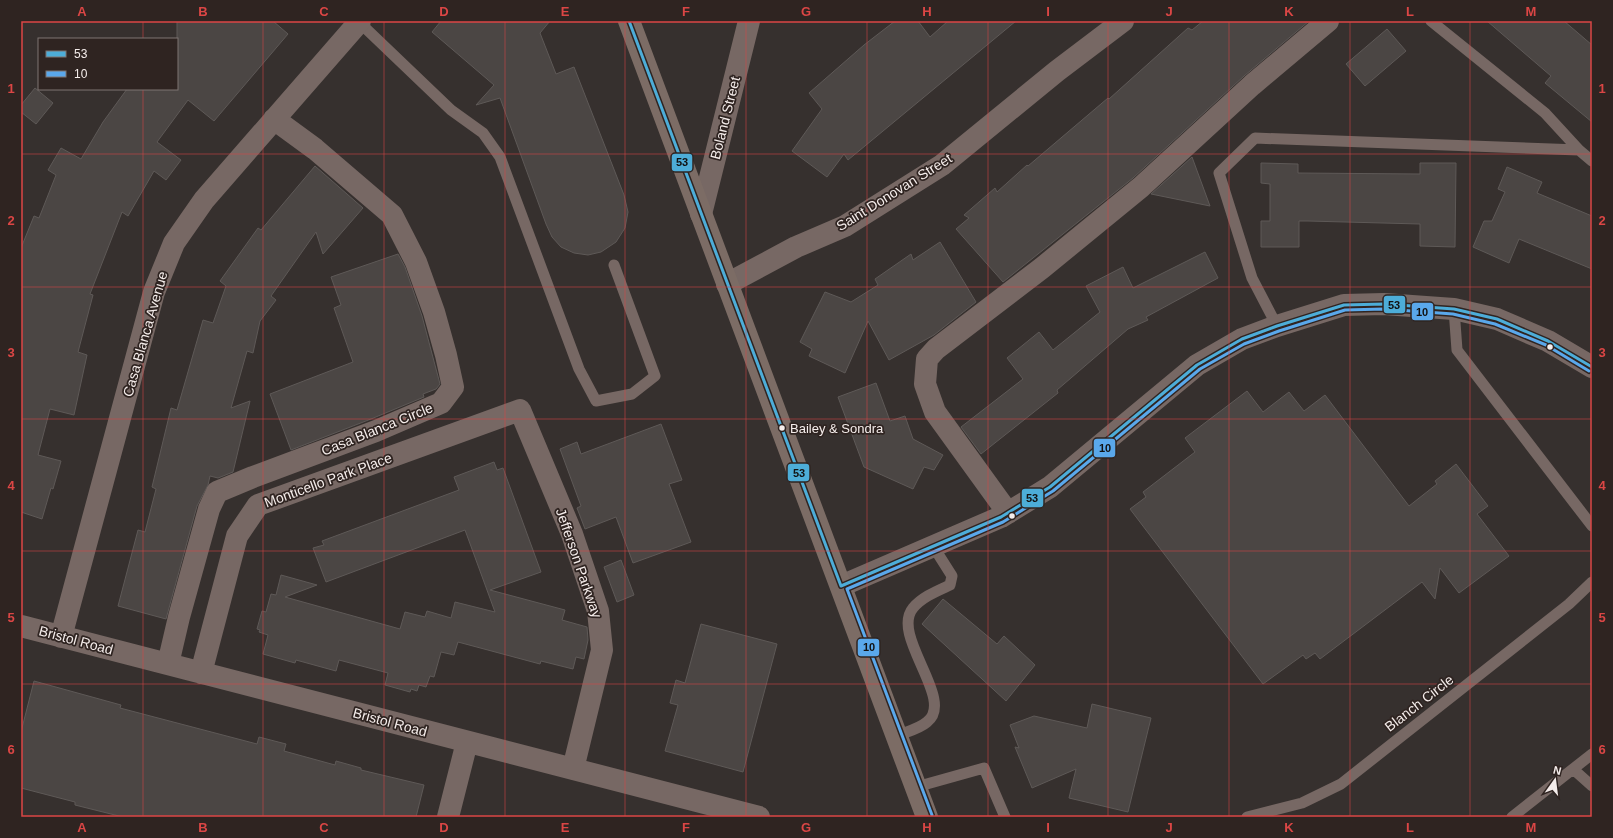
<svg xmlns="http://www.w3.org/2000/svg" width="1613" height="838" viewBox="0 0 1613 838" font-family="Arial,sans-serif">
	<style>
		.building { fill: #4b4644; stroke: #5e5957 }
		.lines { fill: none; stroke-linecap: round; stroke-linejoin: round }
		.lane { stroke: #776864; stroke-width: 11 }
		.street { stroke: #776864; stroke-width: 22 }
		.secondary { stroke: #7c6c65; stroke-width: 22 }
		.bus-1-casing { stroke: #2f2421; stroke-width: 6 }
		.bus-2-casing { stroke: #2f2421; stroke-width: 6 }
		.bus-1 { stroke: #4dadd8; stroke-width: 3 }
		.bus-2 { stroke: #5aa8eb; stroke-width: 3 }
		.grid { fill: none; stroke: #db4645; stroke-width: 1; stroke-opacity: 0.55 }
		.bus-dot { fill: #f5edeb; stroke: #2f2421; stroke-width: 1.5 }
		.labels { text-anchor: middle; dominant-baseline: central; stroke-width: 3.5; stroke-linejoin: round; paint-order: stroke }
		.bus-label { font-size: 13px; fill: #f5edeb; stroke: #2f2421; text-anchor: start }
		.street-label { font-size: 14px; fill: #f5edeb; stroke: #2f2421 }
		.line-badge { stroke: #2f2421; stroke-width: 1.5 }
		.pale-badge-label { font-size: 11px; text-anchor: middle; font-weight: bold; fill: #111 }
		.neatline { fill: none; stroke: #db4645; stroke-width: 1.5 }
		.grid-label { font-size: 13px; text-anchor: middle; font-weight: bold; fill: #db4645 }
	</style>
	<rect width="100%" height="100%" fill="#36302e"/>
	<!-- building -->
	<path class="building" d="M177,21h96l15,13 -74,87 -26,-21 -31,42 24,18 -15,20 -12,-9 -26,45 -6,-4 -32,82 3,1 -15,57 9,3 -13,60 -24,-6 -12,46 23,6 -8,28 -2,-1 -9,31 -21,-7v-264l13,-32 5,2 17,-43 -8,-5 13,-22 20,11 22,-37 24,-33h50z
		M441,21h109l-10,12 16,41 18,-7 50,128 4,17 -3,16 -9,14 -15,10 -13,3 -14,-2 -13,-6 -9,-10 -6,-13 -46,-126 -24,7 18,-20 -62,-53z
		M895,21h23l12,16 18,-16h68l-168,139 -4,-6 -17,23 -35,-26 30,-42 -13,-16 55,-48z
		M1203,21h106l-65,55 -111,102 -130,104 -47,-53 13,-11 -5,-3 31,-27 2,4 30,-27 1,1 80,-68 1,1 79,-71 4,2z
		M1487,21h77l28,24v77l-47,-39 6,-7z
		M1387,29l19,22 -41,35 -19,-22z
		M35,88l18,15 -17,21 -15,-12v-7z
		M1192,157l18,49 -59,-12z
		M1261,163l37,1v9l122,1v-11h36l-1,84 -35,-1v-22l-112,-3h-9v26h-38v-26h9v-37l-9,-1z
		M315,166l48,42 -40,46 -7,-22 -45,64 5,4 -16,21 -7,32 -6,-2 -16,57 19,-7 -17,71 -15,6 -8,-2 -2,9 -11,21 -31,113 -48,-13 20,-76 7,2 11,-43 -4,-2 19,-79 6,2 26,-90 10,3 13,-37 -6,-5 38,-53 3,2z
		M1507,167l35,15 -5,11 55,23v53l-73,-30 -10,24 -36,-16 11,-26h8l13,-29 -7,-3z
		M940,242l36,60 -42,33 -45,25 -21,-39 -23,52 -36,-17 3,-7 -12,-7 25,-50 26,10 27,-17 -3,-6 36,-25 2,6z
		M1205,252l13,26 -72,39 2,3 -20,9 -71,61 1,3 -77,61 -20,-27 62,-48 -16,-21 32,-26 14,18 47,-38 -14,-26 37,-19 10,21z
		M398,254l7,13 17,49 18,68 -4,5 -13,5 1,3 -53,22 -80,31 -21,-56 83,-32 -19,-54 7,-3 -10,-28z
		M876,383l14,38 15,-5 8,23 30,16 -9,15 -10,-3 -11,22 -49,-22 -26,-70z
		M1247,391l16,21 26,-20 15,19 21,-16 84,111 28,-22 -2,-3 21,-17 32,42 -11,8 32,42 -50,37 -19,-25 -5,31 -13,-17 -102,77 -5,-6 -9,6 -3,-4 -40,29 -133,-175 16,-12 -3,-5 52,-40 -10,-14z
		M661,424l21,56 -13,4 22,58 -58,21 -17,-46 -31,12 -8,-21 4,-2 -21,-57 17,-7 4,12z
		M494,462l3,8 6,-2 38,104 -51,18 75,20 -3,10 25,7 1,13 -4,19 -8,-2 -3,12 -32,-8 -1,3 -82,-22 -4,13 -13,-3 -7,25 -4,-1 -4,11 -7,-2 -2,6 -6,-2 -1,3 -25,-7 3,-12 -49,-13 -3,11 -40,-11 -1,3 -32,-9 5,-19 -9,-3 1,-2 -3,-1 5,-18 4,1 5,-18 5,1 5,-20 36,10 -32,12 115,32 5,-17 20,5 2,-6 24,7 4,-16 40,10 -30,-82 -139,52 -13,-34 11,-3 -2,-4 137,-51 -5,-13z
		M621,560l13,35 -17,7 -13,-35z
		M943,599l54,45 7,-8 31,29 -29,36 -84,-77z
		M701,624l76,20 -34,128 -78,-21 13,-46 -8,-2 6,-23 9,3z
		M34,681l87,24 -1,3 137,36 2,-7 27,7 -2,7 51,14 1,-4 25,7v2l63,15 -8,32h-293l-48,-12v-3l-54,-14v-56z
		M1092,704l59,14 -23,94 -59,-14 7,-29 -44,19 -17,-41 4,1 -9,-23 24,-9 53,12z"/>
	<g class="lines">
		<!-- lane -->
		<path class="lane" d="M1431,21l114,92 34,37
			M359,22l92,88 32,23 17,24 79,212 17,32 36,-7 23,-18 -41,-111
			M1454,309l3,41 135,176
			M1277,326l-25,-48 -33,-105 36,-35 324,12 13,11
			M896,736c10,-4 23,-7 31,-14 29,-22 -37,-86 -14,-114 9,-11 24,-17 37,-23l2,-9 -19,-30
			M1573,769l19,17
			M916,787l68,-19 21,49
			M1247,817l55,-14 39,-19 228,-180 23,-22
			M1512,817l80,-63"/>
		<!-- street -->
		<path class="street" d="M701,214l48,-193
			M727,284l69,-37 49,-21 97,-61 115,-94 66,-50
			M1008,513l-73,-101 -10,-28 2,-25 9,-10 106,-81 99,-81 111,-102 76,-64
			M841,586l160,-69 49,-30 147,-122 45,-26 35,-13 67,-21 40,-1 70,5 43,10 51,22 44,26
			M21,626l738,191
			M61,637l93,-345 20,-49 30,-43 156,-179
			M168,664l11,-47 30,-108 8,-17 36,-15 123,-46 65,-28 12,-16 -7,-32 -12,-43 -18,-50 -24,-47 -77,-66 -41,-30
			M201,673l36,-137 21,-31 262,-95 52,124 26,77 4,39 -29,119
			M448,817l19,-75"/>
		<!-- secondary -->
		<path class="secondary" d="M629,21l298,796"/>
		<!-- bus-1 casing -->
		<g class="bus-1-casing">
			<path id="bus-1" d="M629,21l212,565
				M841,586l160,-69 49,-30 147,-122 45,-26 35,-13 67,-21 40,-1 70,5 43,10 51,22 44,26"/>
		</g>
		<!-- bus-2 casing -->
		<g class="bus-2-casing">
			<path id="bus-2" d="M932,815l-85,-226 156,-67 50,-31 147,-122 44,-25 35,-13 66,-21 39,-1 69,5 42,10 51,21 43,26"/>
		</g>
		<!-- bus-1 -->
		<use href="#bus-1" class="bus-1"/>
		<!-- bus-2 -->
		<use href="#bus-2" class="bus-2"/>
	</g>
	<!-- grid -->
	<path class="grid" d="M143,21v18M263,21v796M384,21v796M505,21v796M625,21v796M746,21v796M867,21v796M988,21v796M1108,21v796M1229,21v796M1350,21v796M1470,21v796M143,89v728M21,154h1571M21,287h1571M21,419h1571M21,551h1571M21,684h1571"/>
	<!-- markers -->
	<g class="bus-dot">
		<circle cx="1550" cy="347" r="3.5"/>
		<circle cx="782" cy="428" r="3.5"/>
		<circle cx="1012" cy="516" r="3.5"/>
	</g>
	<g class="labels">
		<!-- bus labels -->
		<g class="bus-label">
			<text x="790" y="428">Bailey &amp; Sondra</text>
		</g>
		<!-- street labels -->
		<g class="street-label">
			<text transform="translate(725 118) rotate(-76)">Boland Street</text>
			<text transform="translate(894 192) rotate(-32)">Saint Donovan Street</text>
			<text transform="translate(145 334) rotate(-74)">Casa Blanca Avenue</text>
			<text transform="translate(377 429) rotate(-22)">Casa Blanca Circle</text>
			<text transform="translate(328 480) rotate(-20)">Monticello Park Place</text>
			<text transform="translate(579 563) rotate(71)">Jefferson Parkway</text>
			<text transform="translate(76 640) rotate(15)">Bristol Road</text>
			<text transform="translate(1419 703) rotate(-38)">Blanch Circle</text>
			<text transform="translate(390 722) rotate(15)">Bristol Road</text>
		</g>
	</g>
	<g class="line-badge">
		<rect x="671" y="153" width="22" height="19" rx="4" fill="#4dadd8"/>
		<rect x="1383" y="295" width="23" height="19" rx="4" fill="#4dadd8"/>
		<rect x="1411" y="302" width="23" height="19" rx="4" fill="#5aa8eb"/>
		<rect x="1093" y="438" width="23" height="20" rx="4" fill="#5aa8eb"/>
		<rect x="787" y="463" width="23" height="19" rx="4" fill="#4dadd8"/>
		<rect x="1021" y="488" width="23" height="20" rx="4" fill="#4dadd8"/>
		<rect x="857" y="638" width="23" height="19" rx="4" fill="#5aa8eb"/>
	</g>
	<g class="pale-badge-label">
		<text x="682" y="166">53</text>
		<text x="1394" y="309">53</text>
		<text x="1422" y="316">10</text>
		<text x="1105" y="452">10</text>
		<text x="799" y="477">53</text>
		<text x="1032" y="502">53</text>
		<text x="869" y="651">10</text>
	</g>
	<!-- border -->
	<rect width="1613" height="838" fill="none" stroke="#2f2421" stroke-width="44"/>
	<!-- legend -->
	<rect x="38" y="38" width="140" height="52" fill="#2f2421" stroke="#7e7472"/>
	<rect x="46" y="51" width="20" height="6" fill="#4dadd8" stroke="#7e7472"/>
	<text x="74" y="58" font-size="12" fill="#f5edeb">53</text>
	<rect x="46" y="71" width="20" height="6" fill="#5aa8eb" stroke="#7e7472"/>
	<text x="74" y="78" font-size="12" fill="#f5edeb">10</text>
	<!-- north arrow -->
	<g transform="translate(1555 780) rotate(14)" stroke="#2f2421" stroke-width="3" paint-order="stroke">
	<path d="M0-3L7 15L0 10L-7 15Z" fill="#f5edeb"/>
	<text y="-6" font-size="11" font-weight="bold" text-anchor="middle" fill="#f5edeb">N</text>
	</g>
	<rect x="22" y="22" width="1569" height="794" class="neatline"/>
	<g class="grid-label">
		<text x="82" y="16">A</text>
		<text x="203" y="16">B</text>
		<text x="324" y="16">C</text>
		<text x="444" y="16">D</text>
		<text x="565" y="16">E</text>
		<text x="686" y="16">F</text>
		<text x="806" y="16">G</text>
		<text x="927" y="16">H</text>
		<text x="1048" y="16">I</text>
		<text x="1169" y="16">J</text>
		<text x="1289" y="16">K</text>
		<text x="1410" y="16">L</text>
		<text x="1531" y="16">M</text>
		<text x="11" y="93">1</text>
		<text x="1602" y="93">1</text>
		<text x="11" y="225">2</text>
		<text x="1602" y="225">2</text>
		<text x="11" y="357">3</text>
		<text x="1602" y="357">3</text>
		<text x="11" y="490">4</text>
		<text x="1602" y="490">4</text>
		<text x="11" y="622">5</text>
		<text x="1602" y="622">5</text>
		<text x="11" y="754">6</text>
		<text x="1602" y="754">6</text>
		<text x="82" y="832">A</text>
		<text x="203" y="832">B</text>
		<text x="324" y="832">C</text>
		<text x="444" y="832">D</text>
		<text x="565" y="832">E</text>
		<text x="686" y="832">F</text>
		<text x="806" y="832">G</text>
		<text x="927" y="832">H</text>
		<text x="1048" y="832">I</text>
		<text x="1169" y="832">J</text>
		<text x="1289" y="832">K</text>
		<text x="1410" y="832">L</text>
		<text x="1531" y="832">M</text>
	</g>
</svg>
